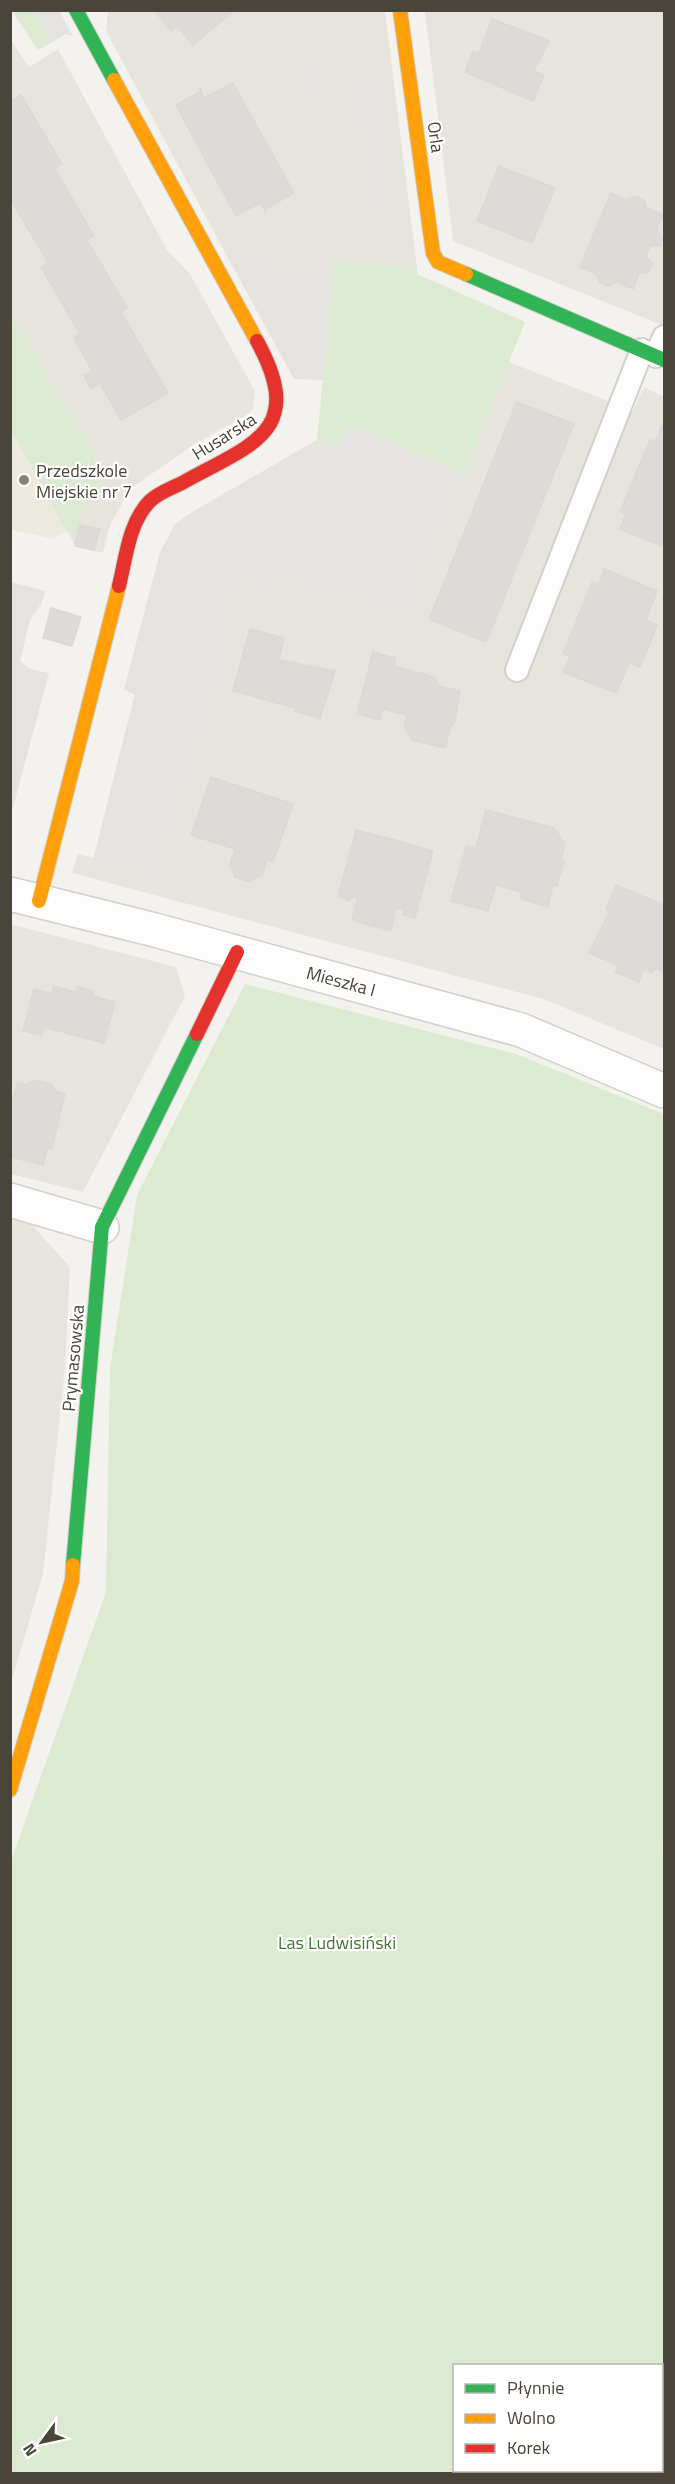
<svg xmlns="http://www.w3.org/2000/svg" width="675" height="2484" viewBox="0 0 675 2484" font-family="'Titillium Web',sans-serif">
	<style>
		.residential { fill: #e6e4dd }
		.education { fill: #eceadf }
		.green { fill: #ddead2; fill-rule: evenodd }
		.parking { fill: #e5e3e0 }
		.building { fill: #dcdbd7; stroke: #dbd9d5; stroke-width: 1.5 }
		.lines { fill: none; stroke-linecap: round; stroke-linejoin: round }
		.lane-casing { stroke: #d1d0cc; stroke-width: 26 }
		.street-casing { stroke: #d1d0cc; stroke-width: 36 }
		.fast-casing { stroke: #d1d0c7; stroke-width: 16 }
		.slow-casing { stroke: #d1d0c7; stroke-width: 16 }
		.jam-casing { stroke: #d1d0c7; stroke-width: 16 }
		.lane { stroke: #fdfdfd; stroke-width: 22 }
		.street { stroke: #fdfdfd; stroke-width: 33 }
		.fast { stroke: #30b455; stroke-width: 14 }
		.slow { stroke: #ff9f0a; stroke-width: 14 }
		.jam { stroke: #e5322d; stroke-width: 14 }
		.poi-dot { fill: #84827a; stroke: #fff; stroke-width: 2 }
		.labels { text-anchor: middle; dominant-baseline: central; stroke-width: 4.5; stroke-linejoin: round; paint-order: stroke }
		.street-label { font-size: 18px; fill: #49453b; stroke: #fff }
		.poi-label { font-size: 18px; fill: #49453b; stroke: #fff; text-anchor: start }
		.park-label { font-size: 18px; fill: #427632; stroke: #fff }
	</style>
	<rect width="100%" height="100%" fill="#f3f2ef"/>
	<!-- residential -->
	<path class="residential" d="M108,11h277l32,257 -189,-10 -122,-227z
		M425,11h239v315l-211,-85z
		M10,39l19,28 29,-18 109,201 23,24 65,117 -2,18 -5,5 -55,31 -63,44 -20,36 -7,28 -28,-7 -64,-116z
		M509,362l124,49 11,-24 20,9v653l-121,-50 -471,-126 6,-19 16,4 41,-164 -11,-4 36,-137 15,-29 21,-14 121,-70 19,6 22,-18 106,46z
		M10,924l166,43 9,29 -102,196 -72,-18z
		M11,1219l21,6 38,42 -5,101 -22,206 -32,109z"/>
	<!-- education -->
	<path class="education" d="M11,430l55,101 -12,8 -43,-9z"/>
	<!-- green -->
	<path class="green" d="M12,11h20l19,32 -13,7z
		M334,262l83,6v6l108,48 -61,152 -106,-46 -22,19 -19,-7z
		M11,316l96,162 -20,20 -10,35 -11,-2 -55,-101z
		M245,984l271,70 148,60v731l-2,1 2,13v614h-653v-612l95,-269 4,-224 27,-173zM454,2366h208v104h-208z"/>
	<!-- parking -->
	<path class="parking" d="M32,11h27l14,25 -7,-2 -15,9z
		M320,51l7,56 -24,2 -5,-56z
		M376,74l16,135 -24,2 -17,-134z
		M228,258l106,4 -11,118 -29,-1z
		M358,428l106,46 -57,142 -128,-34 -18,12 -23,-14 -7,21 -11,57 5,9 -68,215 -65,-19 43,-169 -11,-4 36,-137 15,-29 21,-14 121,-70 19,6 8,-16z
		M11,582l35,9 -5,13 -11,16 -10,41 10,8 19,4 -38,142z"/>
	<!-- building -->
	<path class="building" d="M154,10h81l-42,35 -16,-19 -6,5z
		M492,19l57,22 -15,30 10,4 -11,26 -68,-29 8,-21 6,2z
		M233,83l61,110 -29,16 1,3 -6,-9 -24,13 -60,-111 24,-13v-4l4,10z
		M21,95l41,69 -7,5 39,67 -7,4 40,68 -6,4 47,81 -47,27 -21,-37 -9,6 -7,-14 8,-4 -18,-33 6,-4 -39,-67 7,-5 -38,-63v-5l5,-3 -5,-8v-82z
		M499,166l56,22 -23,55 -55,-22z
		M611,193l15,7 9,-4 9,4 3,8 16,7 -7,15 7,7 -3,9h-10l-2,6 -53,-21z
		M595,231l53,21 -3,6 5,2 2,4 -4,9h-9l-6,16 -16,-7 -9,4 -9,-4 -3,-8 -16,-7z
		M517,402l57,22 -15,37 -57,-23z
		M661,426l3,2v59l-29,-11 15,-37 6,3z
		M502,438l57,23 -15,37 -57,-23z
		M487,475l57,23 -14,35 -57,-22z
		M635,476l29,11v60l-44,-18 6,-16 -6,-1z
		M473,511l57,22 -15,37 -57,-23z
		M80,525l20,4 -6,21 -19,-4z
		M458,547l57,23 -14,36 -57,-23z
		M604,569l53,22 -11,29 11,5 -8,21 -71,-29 14,-35 7,2z
		M444,583l57,23 -15,36 -57,-23z
		M51,608l30,9 -9,29 -29,-8z
		M578,617l71,29 -9,21 -11,-4 -13,30 -53,-21 7,-16 -7,-2z
		M250,629l34,9 -5,22 56,11 -15,47 -25,-7 1,-3 -63,-17z
		M373,652l23,6 -2,8 40,11 5,9 21,5 -5,30 -4,5 -6,22 -33,-8 -8,-14 3,-11 -25,-6 -2,11 -23,-6z
		M211,777l82,27 -20,58 -6,-2 -5,15 -13,7 -14,-5 -5,-13 5,-15 -44,-14z
		M486,810l68,18 11,16 -4,15 3,1 -7,26 -4,-1 -5,22 -27,-8 1,-7 -26,-7 -8,26 -37,-10 15,-55 10,2z
		M356,830l39,10 -23,86 -20,-6 6,-22 -7,-1 -1,4 -12,-4z
		M395,840l38,11 -18,67 -12,-3 1,-5 -8,-3 -5,23 -19,-4z
		M616,885l31,13 -29,67 -29,-12 21,-42 -4,-1z
		M647,898l17,7v67l-10,-4 -2,5 -8,-4 -5,13 -24,-10z
		M54,986l22,6 2,-5 16,4 -1,5 22,6 -11,41 -60,-16 -2,8 -19,-4 11,-42 18,5z
		M34,1080l17,4 4,7 10,3 -13,55 -4,-1 -5,17 -33,-8v-57h2l6,-18 9,3z"/>
	<g class="lines">
		<!-- lane casing -->
		<g class="lane-casing">
			<path id="lane" d="M656,356l8,-19
				M517,670l125,-320"/>
		</g>
		<!-- street casing -->
		<g class="street-casing">
			<path id="street" d="M10,894l145,36 366,100 143,61
				M10,1200l92,27"/>
		</g>
		<!-- fast casing -->
		<g class="fast-casing">
			<path id="fast" d="M76,10l38,70
				M466,274l198,86
				M73,1565l29,-338 95,-193"/>
		</g>
		<!-- slow casing -->
		<g class="slow-casing">
			<path id="slow" d="M400,10l33,243 5,9 28,12
				M114,80l143,261
				M39,901l80,-315
				M10,1790l62,-209 1,-16"/>
		</g>
		<!-- jam casing -->
		<g class="jam-casing">
			<path id="jam" d="M119,586c7,-29 10,-64 31,-85 8,-8 22,-13 32,-18 70,-39 125,-51 75,-142
				M197,1034l40,-82"/>
		</g>
		<!-- lane -->
		<use href="#lane" class="lane"/>
		<!-- street -->
		<use href="#street" class="street"/>
		<!-- fast -->
		<use href="#fast" class="fast"/>
		<!-- slow -->
		<use href="#slow" class="slow"/>
		<!-- jam -->
		<use href="#jam" class="jam"/>
	</g>
	<!-- markers -->
	<circle class="poi-dot" cx="24" cy="480" r="6"/>
	<g class="labels">
		<!-- street labels -->
		<g class="street-label">
			<text transform="translate(436 137) rotate(82)">Orla</text>
			<text transform="translate(224 436) rotate(-32)">Husarska</text>
			<text transform="translate(341 981) rotate(15)">Mieszka I</text>
			<text transform="translate(73 1358) rotate(-85)">Prymasowska</text>
		</g>
		<!-- poi labels -->
		<g class="poi-label">
			<text x="36" y="470">Przedszkole<tspan x="36" dy="21">Miejskie nr 7</tspan></text>
		</g>
		<!-- park labels -->
		<g class="park-label">
			<text x="337" y="1942">Las Ludwisiński</text>
		</g>
	</g>
	<!-- border -->
	<rect width="675" height="2484" fill="none" stroke="#49453b" stroke-width="24"/>
	<!-- legend -->
	<rect x="453" y="2364" width="210" height="108" fill="#ffffff" stroke="#b6b5b1" stroke-width="1.5"/>
	<rect x="465" y="2384" width="30" height="9" fill="#30b455" stroke="#b6b5b1" stroke-width="1.5"/>
	<text x="507" y="2394" font-size="18" fill="#49453b">Płynnie</text>
	<rect x="465" y="2414" width="30" height="9" fill="#ff9f0a" stroke="#b6b5b1" stroke-width="1.5"/>
	<text x="507" y="2424" font-size="18" fill="#49453b">Wolno</text>
	<rect x="465" y="2444" width="30" height="9" fill="#e5322d" stroke="#b6b5b1" stroke-width="1.5"/>
	<text x="507" y="2454" font-size="18" fill="#49453b">Korek</text>
	<!-- north arrow -->
	<g transform="translate(42 2442) rotate(237)" stroke="#ffffff" stroke-width="4.5" paint-order="stroke">
	<path d="M0-4.5L10 22L0 15L-10 22Z" fill="#49453b"/>
	<text y="-9" font-size="16" font-weight="bold" text-anchor="middle" fill="#49453b">N</text>
	</g>
</svg>
